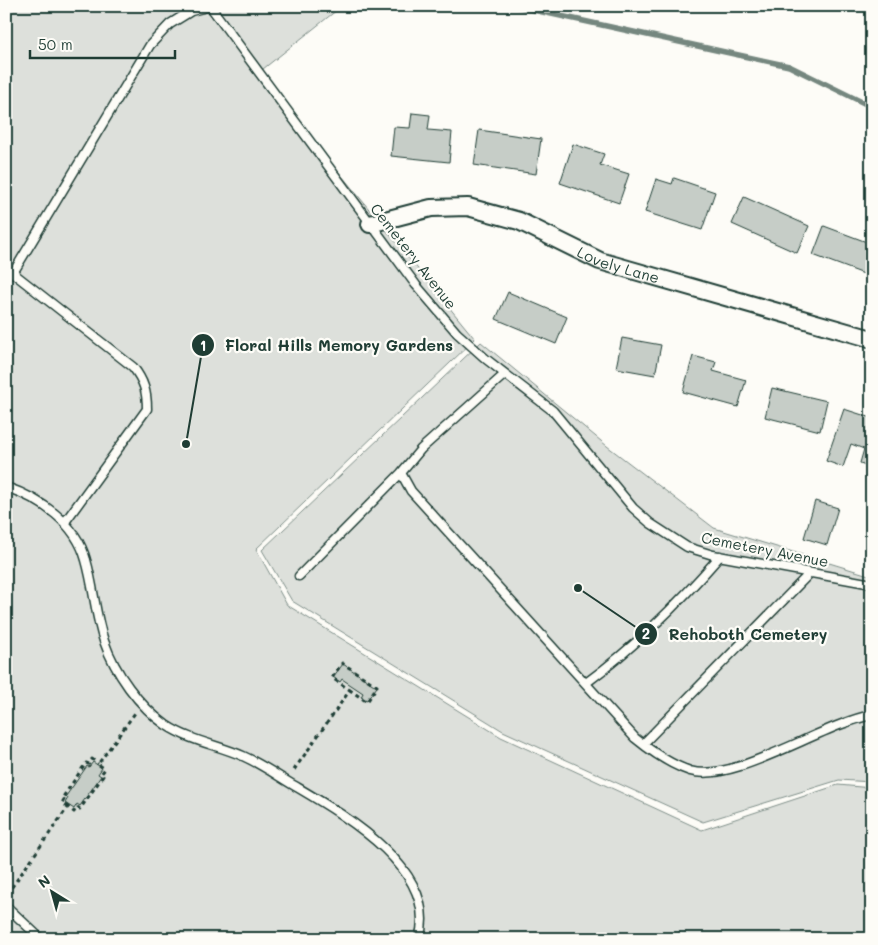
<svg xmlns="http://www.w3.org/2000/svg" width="878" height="945" viewBox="0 0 878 945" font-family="Mali,sans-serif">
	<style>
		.green { fill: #dde0db; stroke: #7e8e88 }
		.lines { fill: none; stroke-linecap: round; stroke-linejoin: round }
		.stream { stroke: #75877f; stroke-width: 5.5 }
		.building { fill: #c6cdc7; stroke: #1f3d34 }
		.service-casing { stroke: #1f3d34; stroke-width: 11 }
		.minor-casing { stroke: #1f3d34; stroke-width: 20 }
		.path { stroke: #1f3d34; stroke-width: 3; stroke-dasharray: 4 4; stroke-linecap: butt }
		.service { stroke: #fdfcf7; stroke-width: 8 }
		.minor { stroke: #fdfcf7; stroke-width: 16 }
		.labels { text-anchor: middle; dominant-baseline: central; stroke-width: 4.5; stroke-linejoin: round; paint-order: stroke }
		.street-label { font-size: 15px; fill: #1f3d34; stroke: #fdfcf7 }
		.leader { fill: none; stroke: #1f3d34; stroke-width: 2 }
		.callout-dot { fill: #1f3d34; stroke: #fdfcf7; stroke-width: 2 }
		.mark-label { font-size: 15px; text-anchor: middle; font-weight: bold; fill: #fff }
		.callout-label { font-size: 16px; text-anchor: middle; font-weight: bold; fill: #1f3d34; stroke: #fdfcf7; stroke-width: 4.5; stroke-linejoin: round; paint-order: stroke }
	</style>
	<rect width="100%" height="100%" fill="#fdfcf7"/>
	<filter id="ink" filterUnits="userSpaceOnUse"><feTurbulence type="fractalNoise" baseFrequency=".02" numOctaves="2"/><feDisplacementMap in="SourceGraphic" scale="10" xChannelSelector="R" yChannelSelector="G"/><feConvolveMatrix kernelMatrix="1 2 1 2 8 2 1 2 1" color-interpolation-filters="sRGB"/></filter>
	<g filter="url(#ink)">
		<!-- green -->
		<path class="green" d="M6,6h336l-84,67 217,266 -219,210 31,56 214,132 201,93 136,-45 34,3v151h-866z
			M481,342l126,104 107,82 158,48v206l-33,-2 -136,42 -200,-91 -211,-130 -30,-51z"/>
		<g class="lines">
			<!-- stream -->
			<path class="stream" d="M515,6l274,60 83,41"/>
		</g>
		<!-- building -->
		<path class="building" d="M412,113l18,2 -2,15 24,2 -3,30 -58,-6 3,-29 16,1z
			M479,130l62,9 -5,35 -62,-9z
			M573,144l31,10 -4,11 29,9 -10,29 -59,-20z
			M674,178l41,14 -13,38 -57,-18 11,-33 16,5z
			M744,197l65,29 -12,27 -65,-29z
			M824,226l48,18v33l-59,-22z
			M508,292l59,25 -11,27 -60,-25z
			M622,338l39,7 -6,30 -39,-7z
			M693,356l23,6 -3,9 33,9 -8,27 -55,-15z
			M772,388l55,13 -7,30 -55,-14z
			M844,409l28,9v49l-12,-4 4,-14 -13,-5 -8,23 -17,-6z
			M815,501l23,7 -11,37 -23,-7z
			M343,664l34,23 -10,13 -6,-3 2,-4 -21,-14 -2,3 -7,-5z
			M93,762l9,6 -4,6 3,2 -21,30 -3,-2 -3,5 -9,-6 3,-5 -2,-2 21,-30 2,1z"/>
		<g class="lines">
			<!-- service casing -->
			<g class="service-casing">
				<path id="service" d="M210,6l206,279 41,48 29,26 67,52 80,97 17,15 37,24 26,8 159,29
					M401,473l10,18 224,247c17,14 34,26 55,33 44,13 132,-47 182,-56
					M6,487c35,12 70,36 80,73 8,27 9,55 18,81 11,32 35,65 62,84 24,16 52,20 77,31 18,8 35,20 52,30 49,29 145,84 124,153
					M65,522l82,-113c0,-17 -3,-28 -14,-42l-120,-94 137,-228 20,-21 21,-13 20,-5
					M299,576l102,-103 20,-24 84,-75
					M586,683c49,-36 94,-81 134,-127
					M643,744l167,-171
					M6,906l35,33"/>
			</g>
			<!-- minor casing -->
			<g class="minor-casing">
				<g id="minor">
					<path id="s1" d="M370,224l61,-16 37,-1 51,14 81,40 272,78"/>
				</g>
			</g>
			<!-- path -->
			<path class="path" d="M294,770l56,-80 -18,-12 10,-15 35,23 -10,16 -17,-12
				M68,807l-6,-4 3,-5 -2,-1 23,-34 3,1 3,-5 6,5
				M7,894l61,-87 6,5 3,-5 3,2 23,-33 -2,-2 4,-5 -7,-5 37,-51"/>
			<!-- service -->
			<use href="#service" class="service"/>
			<!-- minor -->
			<use href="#minor" class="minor"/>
		</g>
	</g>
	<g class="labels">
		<!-- street labels -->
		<g class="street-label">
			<text transform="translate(414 256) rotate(52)">Cemetery Avenue</text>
			<text stroke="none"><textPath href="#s1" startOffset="262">Lovely Lane</textPath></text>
			<text transform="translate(765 549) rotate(11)">Cemetery Avenue</text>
		</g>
	</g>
	<!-- callouts -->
	<path class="leader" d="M186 444L203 345M578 588L646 634"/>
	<g class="callout-dot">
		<circle cx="186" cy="444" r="5"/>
		<circle cx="578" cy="588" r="5"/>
		<circle cx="203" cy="345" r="12"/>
		<circle cx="646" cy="634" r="12"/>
	</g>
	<g class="mark-label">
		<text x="203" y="351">1</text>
		<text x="646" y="639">2</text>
	</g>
	<g class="callout-label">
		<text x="339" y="351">Floral Hills Memory Gardens</text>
		<text x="748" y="640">Rehoboth Cemetery</text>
	</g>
	<!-- margin -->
	<rect width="878" height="945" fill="none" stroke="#fdfcf7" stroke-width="25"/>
	<rect x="12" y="12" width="853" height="920" fill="none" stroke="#1f3d34" stroke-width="2" filter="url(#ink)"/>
	<!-- north arrow -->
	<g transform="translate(52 892) rotate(323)" stroke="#fdfcf7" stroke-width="4" paint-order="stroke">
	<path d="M0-4L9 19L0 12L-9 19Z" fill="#1f3d34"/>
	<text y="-8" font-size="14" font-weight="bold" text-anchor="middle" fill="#1f3d34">N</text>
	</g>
	<!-- scale -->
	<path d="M30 50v8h145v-8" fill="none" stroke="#1f3d34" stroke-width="2.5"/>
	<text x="38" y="50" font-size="15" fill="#1f3d34" stroke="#fdfcf7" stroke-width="4" paint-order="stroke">50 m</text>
</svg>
